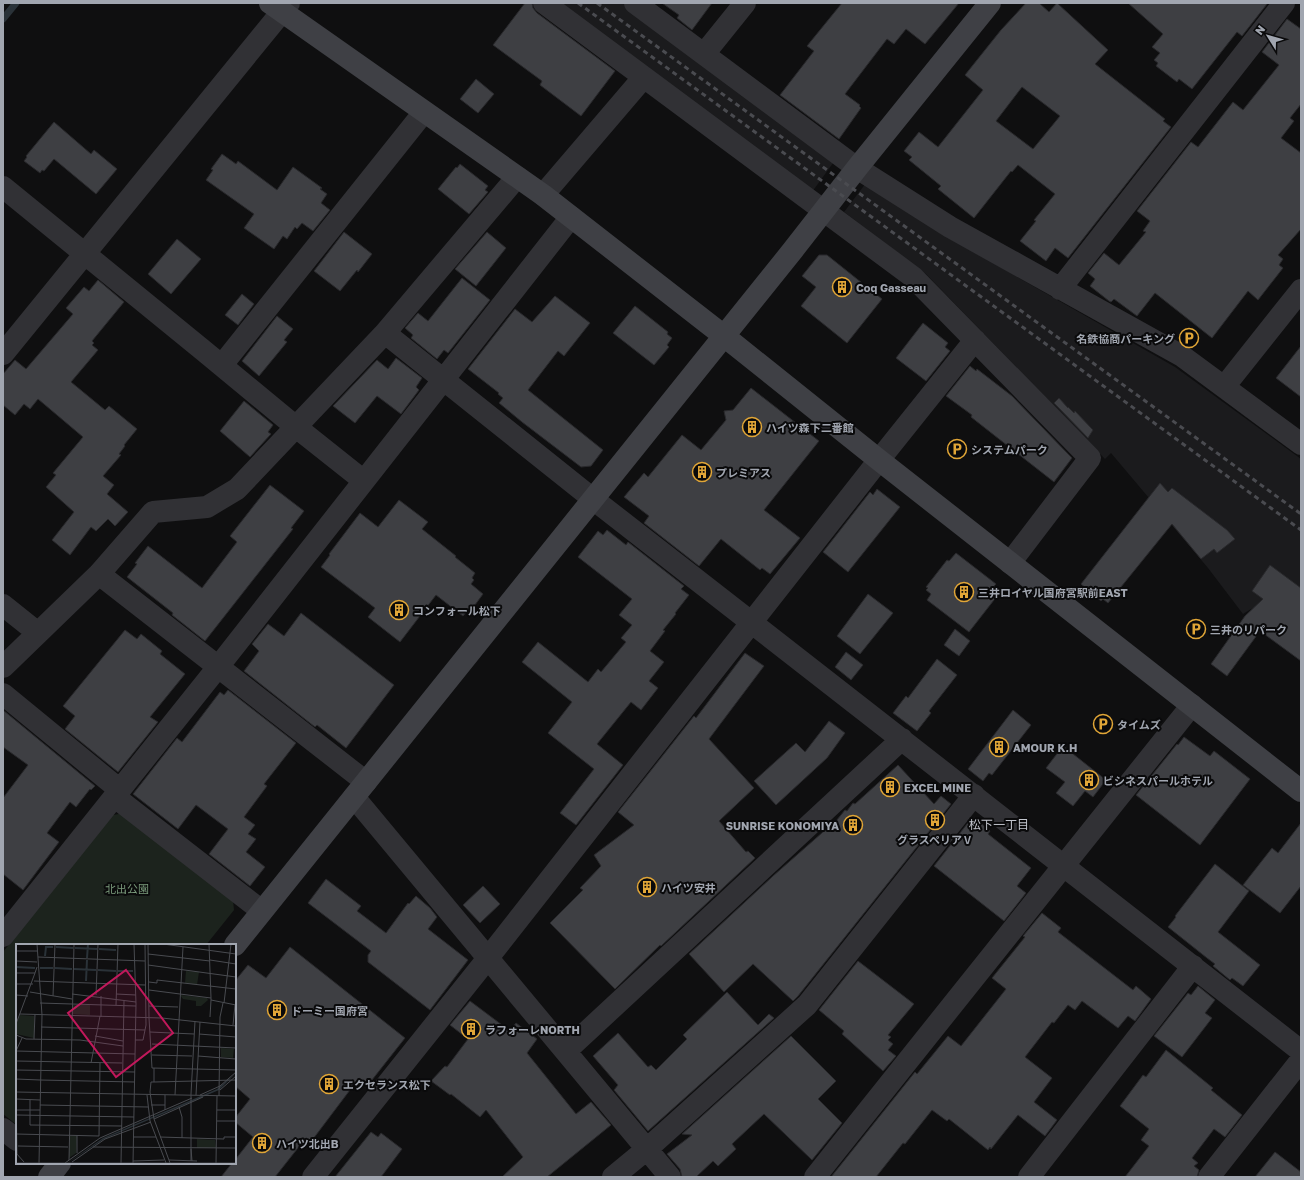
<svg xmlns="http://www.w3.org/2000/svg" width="1304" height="1180" viewBox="0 0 1304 1180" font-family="'Golos Text','Noto Sans JP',sans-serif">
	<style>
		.built { fill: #1b1b1d }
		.green { fill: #1c231d }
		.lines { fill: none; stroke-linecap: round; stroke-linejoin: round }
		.stream { stroke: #2a3238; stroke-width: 7 }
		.building { fill: #3e3f43; stroke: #29292c; fill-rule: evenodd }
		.street { stroke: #313135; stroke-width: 22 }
		.secondary { stroke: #3f4045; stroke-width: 22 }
		.rail { stroke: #4a4b50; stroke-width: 3; stroke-dasharray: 5 4; stroke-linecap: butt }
		.labels { text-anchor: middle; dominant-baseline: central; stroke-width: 4; stroke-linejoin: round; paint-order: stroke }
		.poi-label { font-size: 11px; font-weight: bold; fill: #a1a6b0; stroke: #0a0a0b; text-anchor: start }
		.park-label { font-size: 11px; fill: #7a9a7b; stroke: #0a0a0b }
		.neighbourhood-label { font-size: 12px; fill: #c2c5cd; stroke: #0a0a0b }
		.inset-river { fill: none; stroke: #2a3238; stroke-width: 2 }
		.inset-road { fill: none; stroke: #494b50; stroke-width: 1 }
		.view { fill: #c2185b; fill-opacity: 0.15; stroke: #c2185b; stroke-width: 2 }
		.inset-edge { fill: none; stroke: #a1a6b0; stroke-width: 2 }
	</style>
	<rect width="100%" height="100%" fill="#0f0f10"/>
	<!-- built -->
	<path class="built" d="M556,3h66l214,156 -24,33z
		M866,183l92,60 217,124 126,92v169l-43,-21 -7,2 -8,5 -35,-46 -97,-115 -6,6 -179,-185 -82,-62z"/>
	<!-- green -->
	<path class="green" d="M124,813l109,87 1,10 -28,35h-189v180l-14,-11v-162l110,-137z"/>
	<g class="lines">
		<!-- stream -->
		<path class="stream" d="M3,19l13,-16"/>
	</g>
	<!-- building -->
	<path class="building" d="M525,3h7l1,5 4,5 78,58 -34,45 -41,-31 2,-4 -49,-36z
		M662,3h50l-20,27 -15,-12 2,-3z
		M842,3h117l-34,41 -19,-15 -12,15 -7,-5 -42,55 15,11 -1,1 2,2 -22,31 -59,-44 34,-44 -7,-5z
		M1026,3h13l10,9 8,-9 51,47 -13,14 70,55 -2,2 8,6 -103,131 -13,-10 -9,13 -26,-20 16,-20 -2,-1 21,-26 -37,-29 -6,7 -1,-1 -37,47 -36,-29 3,-3 -32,-26 3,-3 -8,-6 15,-19 19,15 45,-57 -18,-15 36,-45zM1022,87l38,29 -27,33 -37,-28z
		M1128,3h138l1,1 -25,32 -5,-4 -45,57 -13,-10 -2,3 -21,-16 2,-3 -4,-3 6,-7 -8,-6 11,-13z
		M1287,19l14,10v75l-11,14 4,3 -13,17 20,15v76l-23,26 5,4 -4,6 4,3 -25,32 -10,-9 -36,47 -57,-45 -18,23 -23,-17 -3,3 -2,-1 -19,-15 5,-7 -7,-6 16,-20 15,12 27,-33 -3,-1 7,-10 -13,-10 54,-69 7,5 35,-45 10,8 36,-45 -17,-13z
		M476,79l18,15 -16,19 -18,-14z
		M54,122l37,32 3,-4 23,19 -21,25 -42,-35 -10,12 -2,-1 -2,3 -16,-12 3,-4 -1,-1z
		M222,154l14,10 2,-3 39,29 16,-23 29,21 -2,1 7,5 -6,9 9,7 -17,21 -11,-8 -5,6 -2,-2 -8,12 -4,-3 -9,13 -30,-21 10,-14 -48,-34 7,-10 -2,-1z
		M460,164l28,22 -3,4 3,2 -19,22 -31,-25 18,-22 1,1z
		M344,232l28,22 -14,18 -1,-2 -17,21 -26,-20z
		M487,232l19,16 -30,38 -21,-17z
		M177,239l24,20 -30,35 -23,-20z
		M819,255h8l55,44 -35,44 -46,-37 15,-19 -14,-11z
		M462,278l28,22 -42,53 -4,-3 -7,9 -26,-21 2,-3 -8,-7 13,-15 10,8z
		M98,280l26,22 -32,39 2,2 -2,2 6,5 -27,32 34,28 4,-4 28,23 -13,16 1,1 -6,8 2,1 -18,21 11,9 -7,9 21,18 -13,14 -7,-7 -12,12 -5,-4 -21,28 -18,-15 22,-28 -28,-25 10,-12 -3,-2 30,-36 -45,-38 -8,10 -6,-5 -9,11 -12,-10v-31l12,-14 11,9 47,-55 -7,-6 18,-21 5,4z
		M242,294l12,10 -16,21 -13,-10z
		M555,296l35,27 -26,33 -6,-5 -30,39 75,60 -12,16 -10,1 -59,-45 -23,-19 4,-5 -5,-4 1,-1 -31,-24 47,-60 17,13z
		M635,306l33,26 -1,2 5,4 -5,7 2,2 -15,18 -41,-32z
		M277,316l16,13 -9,11 3,2 -28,34 -17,-15z
		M923,323l25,20 -3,4 5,4 -24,30 -30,-23z
		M1301,346v51l-25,-19z
		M396,358l26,20 -6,9 3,3 -18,24 -24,-18 -22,27 -22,-17 44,-46 11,9z
		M970,366l6,5 1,-2 35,27 60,62 -18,24 -55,-43 -28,-22 1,-2 -26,-19z
		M751,388l68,53 -55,69 36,28 -30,36 -8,-6 -2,2 -39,-31 -22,27 -55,-43 5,-7 -25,-19 20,-24 4,4 34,-42 19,15 25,-30 -2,-9 9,-1z
		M1059,398l9,10v-1l6,6 1,-2 18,19 -5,8 -34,-35z
		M244,401l29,24 -5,7 3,2 -21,23 -30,-26z
		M1160,483l8,9 4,-4 55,42 8,9 -18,14 -3,-4 -13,10 -29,-35 -64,79 -5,-4 -2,2 -20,-17z
		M270,485l34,26 -13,17 2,1 -88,112 -33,-26 1,-2 -46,-36 10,-13 -2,-1 13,-17 54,42 35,-46 -7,-6z
		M877,489l23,18 -52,65 -25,-20 47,-60 3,3z
		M399,500l29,22 -6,7 34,27 -1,1 20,16 -3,5 2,2 -3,4 12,10 -11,15 -2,-2 -7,9 -27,-21 -36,47 -32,-25 7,-9 -54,-41 9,-12 -1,-1 31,-41 18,14z
		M607,530l19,15 2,-3 56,44 -3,3 8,6 -14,18 1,1 -13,16 2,1 -15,20 14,11 -15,19 9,7 -17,22 -10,-8 -34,42 26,21 -47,60 -16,-12 34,-44 -46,-36 24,-31 -50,-40 16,-20 50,40 10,-13 3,3 25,-30 -5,-4 11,-13 -13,-10 13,-16 -54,-42 20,-26 5,4z
		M956,553l40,31 -2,2 7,5 -32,41 -42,-32 4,-6 -5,-4 2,-2 -2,-1 21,-27 2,1z
		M1270,565l31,23v73l-41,-30 -33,45 -16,-12 34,-48 18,-17 -11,-8z
		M868,594l25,19 -33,41 -23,-18z
		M301,613l93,72 -48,63 -29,-23 -2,2 -71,-56 15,-20 -7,-7 16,-20 16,12z
		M955,629l15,12 -11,15 -15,-11z
		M125,630l12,9 4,-5 21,17 -2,3 25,20 -35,43 8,5 -40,50 -53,-43 10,-13 -12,-10z
		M846,652l17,13 -12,15 -16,-13z
		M745,653l19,13 -55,73 45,49 -35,33 27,31 2,-1 7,7 -94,88 -1,-1 -45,44 -65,-66 33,-33 -3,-2 21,-22 -7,-11 40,-30 -16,-13 76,-96 2,2z
		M937,659l20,16 -28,36 2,2 -14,18 -24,-18 13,-17 2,2z
		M228,690l68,53 -32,41 3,2 -23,31 11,8 -7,9 8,5 -10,13 19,15 -15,19 -41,-32 19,-25 -32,-24 -18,24 -45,-35 44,-56 5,4 38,-50 4,3z
		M3,710l92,76 -4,4 -1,-1 -14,18 -6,-5 -23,31 12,9 -36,48 -20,-16v-76l25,-33 -25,-18z
		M1013,710l18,15 -39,50 -3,-2 -6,8 -15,-12z
		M829,721l16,12 -18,25 -51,47 -22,-24 42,-38 9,9z
		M1184,737l26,19 4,-5 36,28 -50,66 -64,-50 41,-51 1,1z
		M1063,746l43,34 -13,17 -8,-6 -12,15 -17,-13 9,-11 -19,-14z
		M898,765l36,39 7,-8 10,8 -153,192 -5,5 -40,-37 -29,28 -35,-38 84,-78 58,-51 1,1 13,-16 2,1 6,-8 2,1z
		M975,818l15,13 -2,3 43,34 -14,18 9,7 -22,28 -70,-55 37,-47z
		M1301,823v63l-21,27 -37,-28 29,-37 6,5z
		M1215,864l34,27 -31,41 42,33 -17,21 -11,-8 -2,2 -17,-14 2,-2 -8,-6 -39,-31 8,-10 -1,-1z
		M326,879l35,27 -4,5 29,22 22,-30 1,1 7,-8 14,12 7,9 -9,12 40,31 -38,50 -62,-48v-7l3,-4 -63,-48z
		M483,886l17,18 -20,19 -17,-18z
		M1042,913l19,15 -3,4 75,58 3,-4 15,13 -16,22 -7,-5 -10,12 -36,-27 -7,9 -7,-5 -14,18 -2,-1 -27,35 27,21 -18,24 23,18 -12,16 -27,-21 -27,34 -1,-2 -2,3 -39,-31 -2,2 -15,-11 -27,34 -2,-1 -27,34h-45l84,-105 2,2 31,-38 13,10 45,-57 -14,-11 33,-41 -2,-1z
		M290,947l115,91 -37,47 -9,-7 -49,65 -5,-4 -30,38h-54l11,-14h3v-3l18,-23 -18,-15v-4l15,-19 -15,-13v-105l13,-16 18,13z
		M858,961l56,43 -26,31 3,2 -3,3 5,4 -5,6 8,6 -13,15 -41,-37 2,-3 -25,-21z
		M1198,986l17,14 -10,13 7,5 -30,39 -28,-21 34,-43 3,2z
		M727,992l31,33 11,-11 5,4 -126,113 -34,-41 4,-5 -25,-29 25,-23 30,34 3,-2 5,5 31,-31 -4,-4z
		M470,1001l40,30 6,-8 21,16 -10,14 49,61 15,-12 20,23 -64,52h-45l21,-20 -37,-47 -6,7 -29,-23 -1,1 -19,-14 14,-15 2,1 21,-28 -18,-14z
		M791,1036l45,45 -18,18 24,24 -30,37 -48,-46 -32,30 4,5 -18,17 -5,-5 -17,16h-14l-2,-8 -13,-15 25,-19 -10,-1z
		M1166,1050l47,38 -2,2 31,25 -17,22 -11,-8 -22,29 6,5 -4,3 5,4 -2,7h-72l24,-31 -8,-6 8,-11 -29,-23 23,-31 3,2z
		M371,1132l7,5 3,-4 21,16 -21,28h-46z
		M1275,1152l26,20v5h-46z"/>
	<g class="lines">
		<!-- street -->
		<path class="street" d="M544,3l369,274 177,181 -80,105
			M635,3l222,165 93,59 232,129 119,88
			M704,54l41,-51
			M3,187l201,164 92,76 68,54
			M543,195l100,-117
			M1060,289l224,-286
			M385,333l208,166 708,552
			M3,354l286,-351
			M222,365l202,-253
			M1224,387l77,-97
			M99,574l267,208
			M3,605l35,28
			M3,667l96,-93 54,-62 54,-5 30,-18 148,-156 132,-156
			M3,694l117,96
			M115,797l147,114
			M354,797l316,380
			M3,936l215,-269 353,-450
			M566,1051l336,-312
			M3,1129l14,11
			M313,1177l175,-219 391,-498 96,-120
			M613,1177l34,-28 160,-144 167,-210
			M815,1177l377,-472
			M1029,1177l164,-211
			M1209,1177l92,-117"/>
		<!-- secondary -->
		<path class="secondary" d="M270,3l273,192 181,141 155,124 422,331
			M235,945l558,-695 64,-82 133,-165
			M49,1177l11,-14"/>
		<!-- rail -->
		<path class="rail" d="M578,3l723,527
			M597,3l704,511"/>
	</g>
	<!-- icons -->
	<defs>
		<g id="building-ring" transform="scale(1)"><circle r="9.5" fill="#0a0a0b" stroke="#e1a637" stroke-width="1.5"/><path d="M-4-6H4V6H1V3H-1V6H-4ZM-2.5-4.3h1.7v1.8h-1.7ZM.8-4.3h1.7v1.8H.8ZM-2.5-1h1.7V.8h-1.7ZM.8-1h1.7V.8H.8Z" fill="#e1a637"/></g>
		<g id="parking-ring" transform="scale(1)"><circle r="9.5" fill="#0a0a0b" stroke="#e1a637" stroke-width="1.5"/><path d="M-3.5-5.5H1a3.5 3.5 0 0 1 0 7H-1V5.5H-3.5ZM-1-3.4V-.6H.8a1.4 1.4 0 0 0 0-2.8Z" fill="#e1a637"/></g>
	</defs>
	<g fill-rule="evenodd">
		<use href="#building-ring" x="842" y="287"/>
		<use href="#parking-ring" x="1189" y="338"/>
		<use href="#building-ring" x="752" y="427"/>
		<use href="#parking-ring" x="957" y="449"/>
		<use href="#building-ring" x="702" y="472"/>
		<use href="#building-ring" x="964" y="592"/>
		<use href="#building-ring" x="399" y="610"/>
		<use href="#parking-ring" x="1196" y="629"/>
		<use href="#parking-ring" x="1103" y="724"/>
		<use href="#building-ring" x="999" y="747"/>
		<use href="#building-ring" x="1089" y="780"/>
		<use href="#building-ring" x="890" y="787"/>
		<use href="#building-ring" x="935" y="820"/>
		<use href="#building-ring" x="853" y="825"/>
		<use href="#building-ring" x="647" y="887"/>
		<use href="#building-ring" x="277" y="1010"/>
		<use href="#building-ring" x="471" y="1029"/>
		<use href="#building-ring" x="329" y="1084"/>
		<use href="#building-ring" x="262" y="1143"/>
	</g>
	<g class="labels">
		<!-- poi labels -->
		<g class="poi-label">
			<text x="856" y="287">Coq Gasseau</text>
			<text x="1175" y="338" text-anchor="end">名鉄協商パーキング</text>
			<text x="766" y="427">ハイツ森下二番館</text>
			<text x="971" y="449">システムパーク</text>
			<text x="716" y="472">プレミアス</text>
			<text x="978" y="592">三井ロイヤル国府宮駅前EAST</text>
			<text x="413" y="610">コンフォール松下</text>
			<text x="1210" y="629">三井のリパーク</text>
			<text x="1117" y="724">タイムズ</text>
			<text x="1013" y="747">AMOUR K.H</text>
			<text x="1103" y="780">ビシネスパールホテル</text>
			<text x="904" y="787">EXCEL MINE</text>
			<text x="839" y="825" text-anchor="end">SUNRISE KONOMIYA</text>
			<text x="935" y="839" text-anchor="middle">グラスペリアⅤ</text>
			<text x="661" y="887">ハイツ安井</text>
			<text x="291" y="1010">ドーミー国府宮</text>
			<text x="485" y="1029">ラフォーレNORTH</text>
			<text x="343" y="1084">エクセランス松下</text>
			<text x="276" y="1143">ハイツ北出B</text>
		</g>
		<!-- park labels -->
		<g class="park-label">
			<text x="127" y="888">北出公園</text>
		</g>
		<!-- neighbourhood labels -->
		<g class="neighbourhood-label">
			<text x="999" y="824">松下一丁目</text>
		</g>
	</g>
	<!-- overview -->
	<g transform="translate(16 944)">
		<rect width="220" height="220" fill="#0f0f10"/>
		<path d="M170,27l13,1 -2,13 -12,-2zM164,51l27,3 1,2 -7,6h-5v-5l-13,-2zM56,61h18v10l-18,-1zM4,71l14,1v22l-18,-4v-9zM205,104l13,1 -1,9 -12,-1zM53,192h8l-1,17 -7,5zM181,195l18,1 1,8h-19z" fill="#1c231d"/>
		<path d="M220,129l-17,17 -115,49 -38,25 37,-26 114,-49z" fill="#2a3238"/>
		<path class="inset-river" d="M40,3l17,1M59,4l22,1M83,5l17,1M29,12l1,-9h7M71,14l1,-14M0,23l19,1M24,24h13M39,24l17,1M58,25l22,1M82,26l18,1M102,27h15M70,37l1,-21"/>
		<path class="inset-road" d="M21,0l5,71 -3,148M132,0l1,74 3,50 84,2M147,0l73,10M193,0l2,54M0,7h21M132,10l62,7M22,13l107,4M194,16l26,4M0,17l21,1M132,21l88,12M0,29h19l2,-6M18,37l111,4M133,38l8,1v-3l79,9M0,40h17M133,46l62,8v2l25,5M14,48l42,7M56,50l64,8M100,50l20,1M0,51l12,1M80,51l2,-51M37,52l2,-52M24,59l96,3M208,59l7,-59M100,61l2,-61M133,62l29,1M4,70l142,4 74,8M85,73v-21M194,73l1,-17M0,80l19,-51M217,81l2,-20M25,83l104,3M134,88l44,2M183,90l37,3M0,91l10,4 54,1 43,6M79,92l28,5M18,95l1,-25M119,96h8l3,-15 -1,-81M136,100l84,4M0,107l119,3M136,111l40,1M182,112l38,3M0,117l106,2M75,119l9,-47M138,124v14l82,-2M0,126l119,2M0,133v-26l6,-13M0,135l24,1M24,136l95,2M138,138h-3l-1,10 4,27 16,44M204,142l16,-14M204,146l16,-14M0,148l220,4M131,151l3,26 16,42M159,151l8,-148M180,151l4,-73M184,151l20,-9M203,152l1,-79 3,-14M0,155l1,55M0,155l24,1M14,156v25l92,1M24,161l108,2M135,161h14M163,163l3,10v21M0,166h24M149,166v-15M201,166h19M0,171l118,2M138,175l49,-22M201,177h19M0,190l83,2M83,192l1,-73M117,193h23M144,193l64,2v-2h12M2,202l50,1M77,203l143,1M175,205v-55l4,-73M0,209l8,9M61,209v-18M53,216l5,-216M153,216l28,1M117,217l31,-1M175,217v-12l1,12M56,218l33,-23 46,-17M0,219h220M49,219l35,-25 92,-40M105,219l3,-162M117,219l3,-159 -2,-60M200,219l1,-67"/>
		<path class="view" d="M110,26l47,63 -57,44 -48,-64z"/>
		<rect width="220" height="220" class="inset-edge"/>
	</g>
	<!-- border -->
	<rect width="1304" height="1180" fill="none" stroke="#a1a6b0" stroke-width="8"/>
	<!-- north arrow -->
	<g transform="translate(1268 36) rotate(307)" stroke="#0a0a0b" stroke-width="3" paint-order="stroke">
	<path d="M0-3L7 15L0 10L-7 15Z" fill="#a1a6b0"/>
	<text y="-6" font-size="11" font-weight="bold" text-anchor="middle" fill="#a1a6b0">N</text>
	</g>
</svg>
